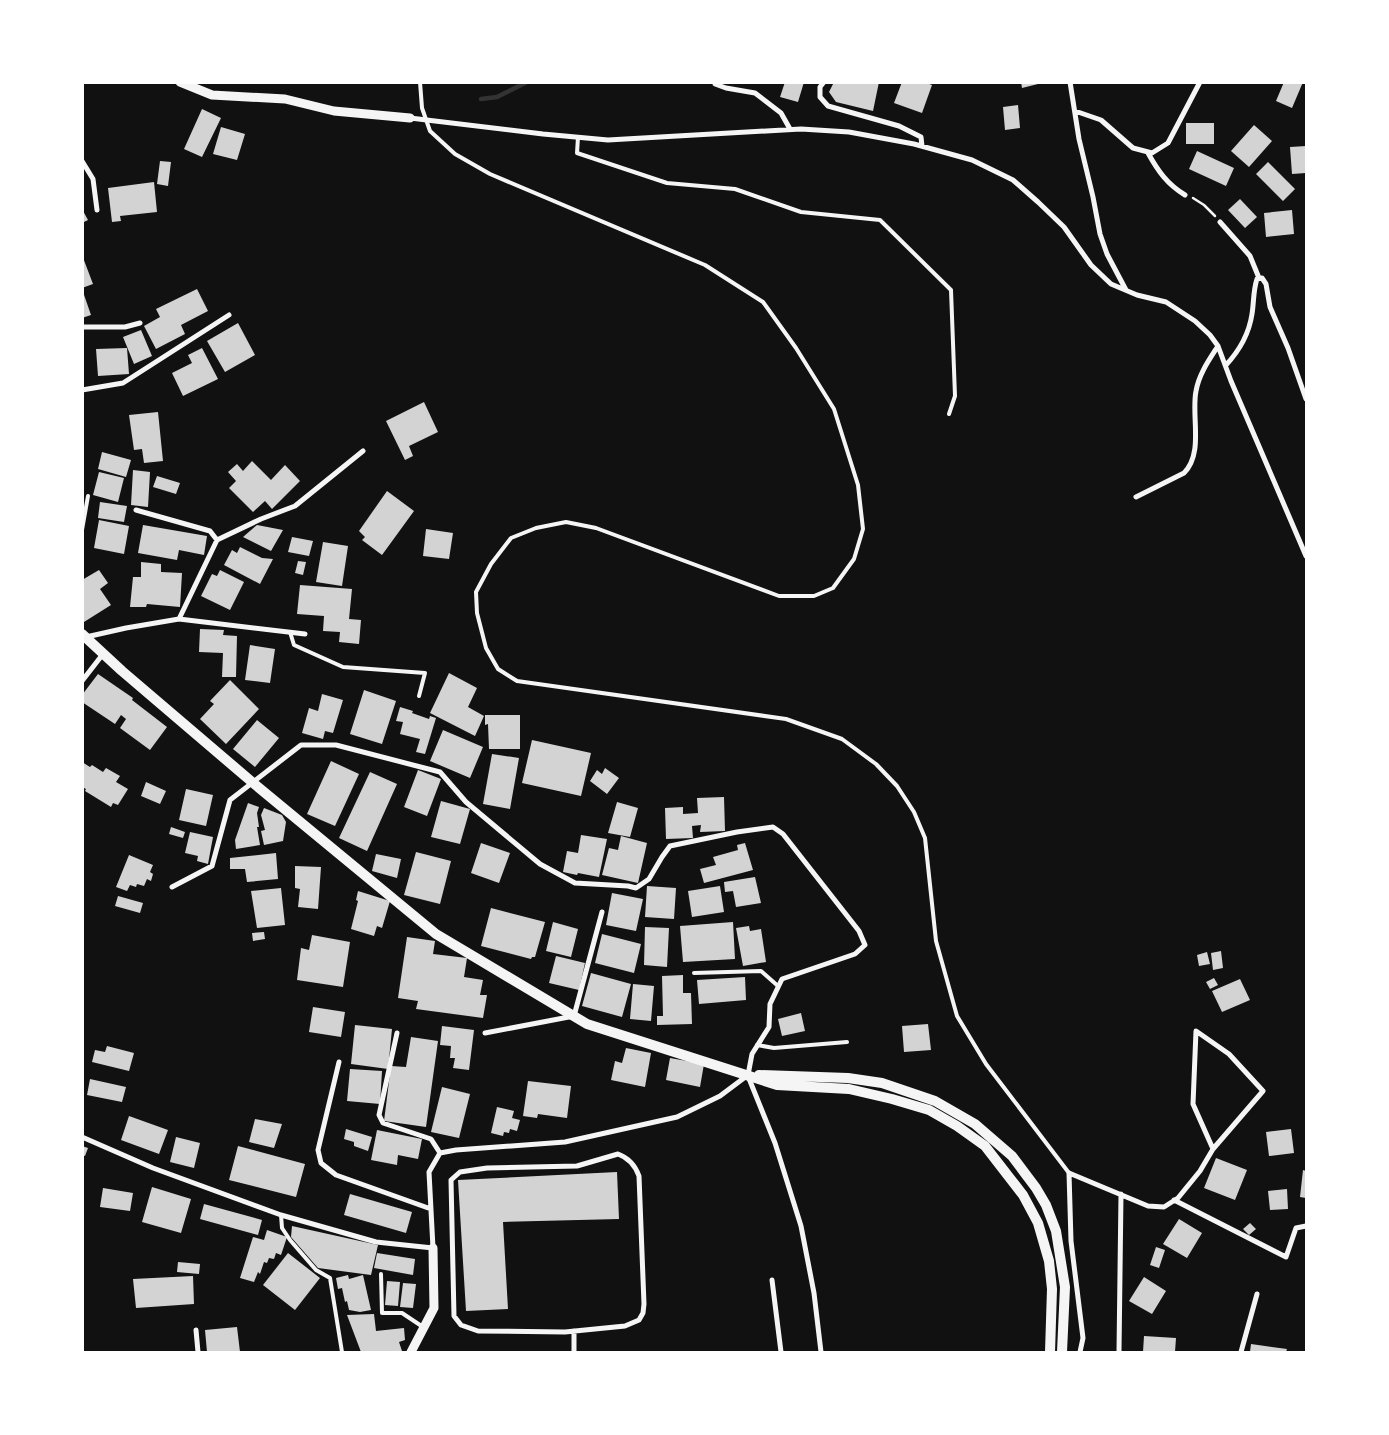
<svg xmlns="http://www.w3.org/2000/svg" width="1389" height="1435" viewBox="0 0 1389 1435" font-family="Jost,sans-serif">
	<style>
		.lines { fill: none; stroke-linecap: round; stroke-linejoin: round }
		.stream { stroke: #333; stroke-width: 4.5 }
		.building { fill: #d3d3d3 }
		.path { stroke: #f5f5f5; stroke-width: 2.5 }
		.service { stroke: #f5f5f5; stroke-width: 4 }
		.minor { stroke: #f5f5f5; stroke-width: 5 }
		.tertiary { stroke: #f5f5f5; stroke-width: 9 }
		.secondary { stroke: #f5f5f5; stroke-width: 10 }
	</style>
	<rect width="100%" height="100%" fill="#111"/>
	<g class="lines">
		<!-- stream -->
		<path class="stream" d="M481,99l16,-2 30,-15"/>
	</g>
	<!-- building -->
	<path class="building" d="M785,82h19l-6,20 -18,-5z
		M834,82h45l-6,29 -37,-9 -7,-10z
		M902,82h22l8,3 -10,28 -28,-10z
		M1021,82h21v1l-20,5z
		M1284,82h19l-11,26 -16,-7z
		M1018,105l2,23 -15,2 -2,-23z
		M202,109l19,9 -19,39 -18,-8z
		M1186,123h28v21h-28z
		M1254,125l18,16 -23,26 -18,-16z
		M221,127l24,7 -8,26 -24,-6z
		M1306,146v27l-14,1 -2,-27z
		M1197,151l37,17 -8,18 -37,-17z
		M160,161l11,1 -3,24 -11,-2z
		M1268,162l27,27 -12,12 -27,-27z
		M154,182l3,30 -37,4 1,5 -9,1 -4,-34z
		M1240,199l17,18 -12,11 -17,-18z
		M82,209l6,11 -6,3z
		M1292,210l2,24 -28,3 -2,-24z
		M82,255l11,29 -11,4z
		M82,289l9,26 -9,3z
		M197,289l11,22 -27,14 4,9 -29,15 -12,-23 16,-9 -4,-8z
		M238,323l17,32 -30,17 -18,-31z
		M141,330l11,26 -18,8 -11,-27z
		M127,348l2,26 -31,2 -2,-27z
		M202,348l16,31 -35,17 -11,-23 20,-10 -4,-8z
		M424,402l14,30 -29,14 4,10 -8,4 -19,-39z
		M158,412l5,49 -19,2 -2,-14 -8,1 -5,-35z
		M102,452l29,8 -5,17 -28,-8z
		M252,461l19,19 14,-15 15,16 -28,28 -7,-8 -12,11 -24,-24 7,-7 -8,-9 9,-8 6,7z
		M133,470l17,2 -2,35 -17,-2z
		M99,472l25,6 -6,24 -25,-7z
		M157,476l23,7 -4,11 -23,-7z
		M387,491l27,20 -32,44 -20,-15 3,-3 -6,-6z
		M100,502l27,4 -3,16 -26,-4z
		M99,520l30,6 -5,28 -30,-6z
		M143,525l64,11 -3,19 -25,-5 -2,10 -39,-7z
		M257,525l26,5 -12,21 -28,-14z
		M426,529l27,4 -4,26 -26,-3z
		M292,537l21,4 -4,15 -21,-4z
		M323,542l25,4 -6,40 -26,-4z
		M240,547l22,11 11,1 -13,25 -36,-19 8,-15 5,3z
		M298,561l8,1 -3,13 -8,-2z
		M141,562l20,2v8l21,1 -2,34 -33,-3 -1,3h-16l3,-30h8z
		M99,570l9,13 -8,6 11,16 -27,17 -2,-42z
		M220,570l24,12 -14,28 -29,-14 11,-22 5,2z
		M300,585l52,4 -3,30 12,1 -2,24 -20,-2 1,-10 -17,-1 1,-15 -27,-2z
		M200,629l24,1 -1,5 14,1 -1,41h-14l1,-24 -24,-1z
		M250,645l25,4 -5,34 -25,-3z
		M449,673l28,15 -9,19 16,9 -9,20 -45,-23z
		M98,674l35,24 -1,2 35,27 -17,23 -30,-22 6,-9 -5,-4 -6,9 -33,-22v-7z
		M230,680l29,29 -33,35 -26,-25 14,-15 -4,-3z
		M364,690l32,11 -14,43 -32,-10z
		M322,694l21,6 -10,33 -8,-2 -2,8 -21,-6 7,-25 9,3z
		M400,707l13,4 -1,2 17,6 1,-3 6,2 -11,36 -9,-2 4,-13 -20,-5 3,-12 -7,-1z
		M485,715h35v34h-31l-1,-25 -3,1z
		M257,720l22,18 -24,29 -22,-18z
		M443,730l40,17 -13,31 -40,-17z
		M532,740l59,13 -10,43 -59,-13z
		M492,754l27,4 -9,51 -27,-5z
		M331,761l28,13 -24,52 -28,-12z
		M82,762l8,5 2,-2 11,7 3,-4 14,8 -4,6 12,7 -10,16 -5,-2 -2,4 -26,-16 1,-2 -4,-2z
		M605,768l14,10 -12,16 -17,-13 7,-11 5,4z
		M418,770l23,9 -14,37 -23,-9z
		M370,772l27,12 -30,67 -28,-13z
		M146,782l20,9 -6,13 -19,-8z
		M186,789l27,6 -7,31 -27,-6z
		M724,797l1,34 -25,1 1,-7 -9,1 1,12 -27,1 -1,-31 18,-1v7l15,-1 -1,-15z
		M441,801l29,8 -10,35 -29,-7z
		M617,802l21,6 -8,29 -22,-4z
		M248,803l11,4 -2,6 2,14h-2l3,18 -24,4 -1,-9z
		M264,808l18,7 4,7 -3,19 -19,4 -3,-14 4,-1 -4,-15z
		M171,827l14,5 -2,6 -14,-4z
		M190,832l23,5 -5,27 -11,-3 1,-5 -13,-3z
		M581,835l26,4 -8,38 -21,-4 -1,2 -14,-3 4,-21 11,2z
		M621,836l26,7 -9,40 -36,-8 7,-27 9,2z
		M481,843l29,10 -11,30 -28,-10z
		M745,843l8,27 -49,13 -4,-14 16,-4 -3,-8 25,-7 -1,-5z
		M416,852l35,9 -11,43 -36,-9z
		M276,853l2,26 -31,3 -2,-13h-15v-11z
		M376,854l25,5 -4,19 -25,-7z
		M129,855l24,10 -3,7 3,2 -2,7 -4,-2 -3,7 -7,-2 -1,3 -6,-2 -3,6 -11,-4z
		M295,866l26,1 -3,42 -20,-2 2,-18 -5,-1z
		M755,877l6,26 -25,4 -3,-16 -8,1 -1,-10z
		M647,886l29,2 -2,31 -29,-2z
		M720,886l4,26 -32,5 -4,-26z
		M281,888l4,37 -28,3 -6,-37z
		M358,891l32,10 -8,27 -5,-2 -3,10 -23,-7 7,-28 -2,-1z
		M612,893l31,6 -7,32 -30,-6z
		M118,896l25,7 -3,10 -25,-7z
		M491,908l54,14 -10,35h-3l-1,2 -50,-13z
		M553,922l25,7 -7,28 -25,-6z
		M733,922l2,37 -52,3 -3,-36z
		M749,926l1,5 11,-2 5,33 -23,4 -7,-38z
		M645,927l24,1 -2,39 -23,-2z
		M264,932l1,7 -12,2 -1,-8z
		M602,934l39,10 -7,29 -39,-10z
		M312,935l38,7 -7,45 -46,-7 4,-32 8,2z
		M407,937l28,4 -2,13 34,4 -3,19 19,3 -3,15h7l-4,23 -67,-9 2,-8 -20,-3z
		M1221,951l2,17 -10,2 -2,-17z
		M1207,952l3,12 -11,2 -2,-11z
		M556,956l29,7 -6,27 -30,-7z
		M591,973l40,11 -9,33 -40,-11z
		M683,975v18h8l1,31 -35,1v-9h6l-1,-40z
		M745,977l1,23 -47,4 -2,-24z
		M1214,978l4,7 -8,4 -4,-7z
		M1240,979l10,21 -28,12 -10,-21z
		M633,984l21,2 -3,35 -21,-2z
		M313,1007l32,5 -4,25 -32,-5z
		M801,1013l4,18 -23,5 -4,-17z
		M928,1024l3,26 -27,2 -2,-26z
		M355,1025l37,4 -4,40 -37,-5z
		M442,1026l32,4 -5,40 -16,-2 2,-10h-5l1,-12 -11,-1z
		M411,1037l27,4 -12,86 -42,-6 7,-55 15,1z
		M107,1046l27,7 -5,18 -37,-9 3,-12 10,2z
		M626,1048l25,5 -6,34 -34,-7 4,-19 7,2z
		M670,1058l34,6 -4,23 -34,-7z
		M350,1069l32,2 -2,33 -33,-3z
		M90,1079l36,8 -4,15 -35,-7z
		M528,1081l43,5 -4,32 -29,-4 -1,4 -14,-2z
		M442,1087l28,7 -11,44 -28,-6z
		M497,1107l17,4 -2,7 8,2 -3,11 -7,-2 -1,4 -5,-1 -1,4 -12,-3z
		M129,1116l39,14 -9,24 -38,-14z
		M255,1119l27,5 -8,24 -25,-6z
		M346,1129l26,8 -4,14 -14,-5v-4l-10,-3z
		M1291,1129l3,24 -25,3 -3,-24z
		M377,1130l45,9 -4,20 -20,-4 -1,10 -26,-5z
		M176,1137l24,6 -6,25 -24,-6z
		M82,1146l6,2 -3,8 -3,-1z
		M238,1146l67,18 -9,33 -67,-17z
		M1216,1158l31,12 -12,30 -31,-12z
		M1303,1170l3,1v27l-6,-1z
		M617,1172l2,47 -116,3 5,87 -42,2 -8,-131z
		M152,1187l39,12 -10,34 -39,-11z
		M103,1188l30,5 -3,18 -30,-4z
		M1287,1189l1,20 -18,1 -2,-19z
		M350,1194l62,18 -6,21 -62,-18z
		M204,1204l58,16 -4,15 -58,-16z
		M1179,1219l23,14 -15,25 -24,-14z
		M1250,1223l6,6 -7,6 -6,-6z
		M292,1226l86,19 -7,30 -53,-7 -27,-31z
		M267,1230l20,7 -6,18 -5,-2 -2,6 -5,-1 -2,5 -3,-1 -4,12 -2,-2 -4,10 -14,-4 13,-41 11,3z
		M1156,1247l9,3 -6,18 -9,-3z
		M288,1253l32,25 -25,32 -32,-25z
		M377,1253l38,6 -2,16 -39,-7z
		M178,1262l22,2 -1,10 -22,-2z
		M348,1275l1,4 14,-4 8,35 -11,2 -11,-2 -2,-9 -2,1 -3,-14 -4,1 -2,-11z
		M193,1276l1,28 -58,4 -3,-29z
		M1144,1277l22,14 -14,23 -23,-13z
		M387,1281l13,1 -2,24 -13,-1z
		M403,1283l13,1 -3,24 -13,-1z
		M374,1314l2,17 28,-3 1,12 -6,2 3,9 -2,1h-39l-14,-37z
		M237,1327l3,25h-33l-2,-22z
		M1144,1336l32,2 -1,14h-32z
		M1251,1344l36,5 -1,3h-36z"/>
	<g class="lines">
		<!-- path -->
		<path class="path" d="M1193,198l11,7 11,11"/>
		<!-- service -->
		<path class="service" d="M420,82l2,26 8,23 25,23 35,20 215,91 58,37 33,46 38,61 24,76 5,44 -9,30 -21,29 -19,8h-35l-183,-68 -30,-6 -30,6 -25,10 -20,26 -15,28 1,21 9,35 12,21 19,12 269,38 56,20 34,25 21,22 17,26 11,26 11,103 21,75 29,48 83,109
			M578,137l-1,16 90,30 68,6 66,23 79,8 71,70 4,106 -6,18
			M82,530l6,-34
			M290,632l4,13 49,22 82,6 -6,23
			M694,973l67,-2 17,15
			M757,1045l17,3 73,-6
			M281,1215l1,13 8,12 26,30 14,8 12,74
			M381,1274l1,39h20l21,14"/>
		<!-- minor -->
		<path class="minor" d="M715,82v2l11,4 29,5 26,20 9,16
			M824,82l-4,5v10l8,9 71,20 22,11 1,9
			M1070,82l9,57 14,58 7,37 7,20 19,36
			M1075,111l26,9 32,28 19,5 16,-10 32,-61
			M410,118l133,16 65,6 193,-11 48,3 65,12 58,16 41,20 25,22 26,25 27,38 20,19 26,11 29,7 29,19 15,14 8,11 13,35 75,175
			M1148,153c10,18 19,31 37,42
			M82,161l11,18 4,31
			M1220,222l30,34 9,22
			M82,327h43l15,-4
			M1226,365c14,-15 23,-31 26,-51 2,-12 1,-23 5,-35l5,-1 4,6 4,23 18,41 18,51
			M82,390l41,-7 106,-68
			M1136,497l48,-24c20,-20 7,-57 12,-82 3,-17 13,-31 22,-45
			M136,510l74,21 7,9
			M179,619l126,15
			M86,637l40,-9 53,-9 38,-79 44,-21 34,-13 68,-55
			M82,681l21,-27
			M172,887l40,-21 18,-66 71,-55h35l104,27 26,30 74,62 35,19 53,3 8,2 13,-9 13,-22 8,-11 67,-14 36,-5 10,7 76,97 6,14 -10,9 -73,25 -12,25 -1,23 -17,27 -4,21
			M397,1033l-18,82 4,8 48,16 9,14
			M485,1033l89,-17 28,-104
			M339,1062l-21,88 3,13 15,12 95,34
			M748,1076l27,67 26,83 13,67 7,59
			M82,1137l71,31 128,47 95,27 57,6 -4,-76 11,-19 16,-3 109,-8 112,-25 43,-21 28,-21
			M618,1154c11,4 17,11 21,22l5,128 -1,9 -4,7 -14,6 -60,6 -87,-1 -17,-6 -7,-9 -3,-136 9,-8 27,-4 90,-2z
			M1174,1200l112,57 10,-29 10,-2
			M772,1280l9,72
			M196,1330l2,22
			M574,1352v-21
			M1080,1352l3,-14 -12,-97 -2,-68 79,33 16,1 14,-9 22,-27 13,-22 -20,-45 3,-73 33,23 34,37 -50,58
			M1119,1352l2,-158
			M1241,1352l16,-58"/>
		<!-- tertiary -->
		<path class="tertiary" d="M180,82l32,13 73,4 49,12 76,7
			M411,1352l23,-44 -1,-60"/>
		<!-- secondary -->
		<path class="secondary" d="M82,634l40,37 130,111 184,152 151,90 190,61 72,4 43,10 37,11 28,16 28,20 38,49 15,28 11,38 3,28 -2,63
			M759,1075l89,3 34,5 53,18 40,23 37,32 24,32 10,17 10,26 9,56 -3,65"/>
	</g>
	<!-- border -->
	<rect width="1389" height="1435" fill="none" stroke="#ffffff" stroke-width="168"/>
</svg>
